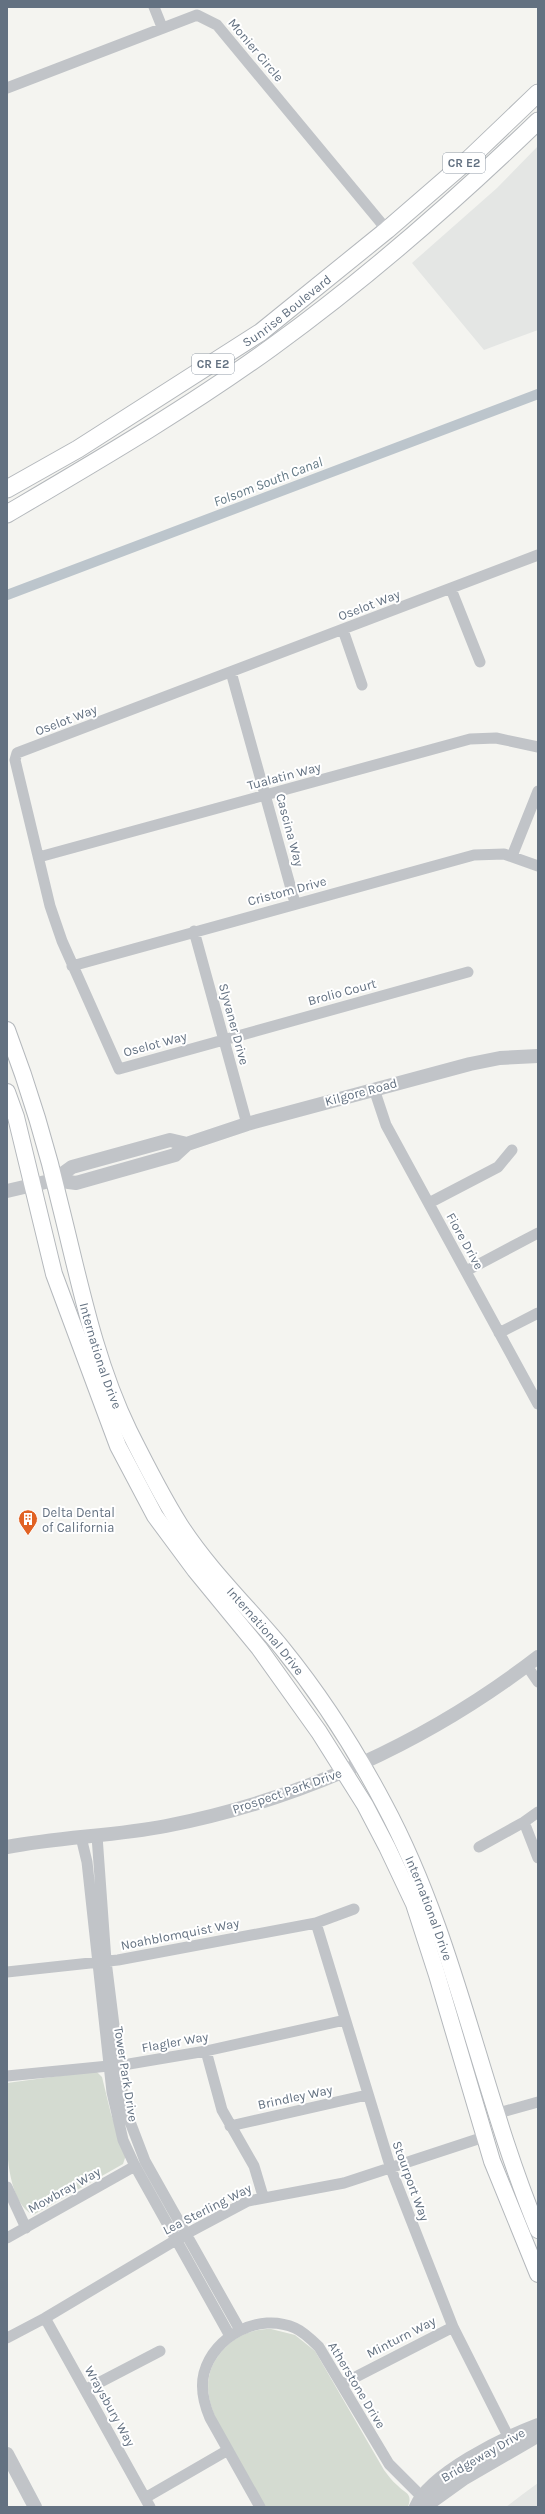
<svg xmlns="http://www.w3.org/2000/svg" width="545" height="2514" viewBox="0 0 545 2514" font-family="Karla,sans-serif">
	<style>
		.built { fill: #e4e6e4 }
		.green { fill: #d4dbd1 }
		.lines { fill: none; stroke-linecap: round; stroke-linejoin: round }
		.canal { stroke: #bcc5cc; stroke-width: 10 }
		.secondary-casing { stroke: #b4b8bc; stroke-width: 18 }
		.primary-casing { stroke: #b4b8bc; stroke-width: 19 }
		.minor { stroke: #c1c4c8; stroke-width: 11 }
		.tertiary { stroke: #c1c4c8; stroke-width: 14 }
		.secondary { stroke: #fff; stroke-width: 16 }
		.primary { stroke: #fff; stroke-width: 17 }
		.labels { text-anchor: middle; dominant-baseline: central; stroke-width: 4; stroke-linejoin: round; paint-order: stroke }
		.shield { fill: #fff; stroke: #929ca7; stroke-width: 1 }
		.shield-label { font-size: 12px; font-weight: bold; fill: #637181 }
		.street-label { font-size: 13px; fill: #637181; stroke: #fff }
		.poi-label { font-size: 13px; fill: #637181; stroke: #fff; text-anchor: start }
		.water-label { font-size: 14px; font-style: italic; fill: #637985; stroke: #fff }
	</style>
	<rect width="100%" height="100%" fill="#f4f4f0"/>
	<!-- built -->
	<path class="built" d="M538,146v184l-54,20 -72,-87 85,-75z
		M538,2483v24h-32l17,-13z"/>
	<!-- green -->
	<path class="green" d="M96,2071l6,6 9,37 15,41 -3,9 -90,51c-33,-18 -26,-97 -26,-132z
		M271,2329l24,6 20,16 69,119c4,5 8,11 13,15 8,9 16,7 11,22h-143c-10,-18 -20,-36 -30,-53 -19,-33 -43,-70 -12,-104 13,-14 28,-21 48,-21z"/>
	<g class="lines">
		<!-- canal -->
		<path class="canal" d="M7,595l531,-201"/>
		<!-- secondary casing -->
		<g class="secondary-casing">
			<g id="secondary">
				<path id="s1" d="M7,1030c22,58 40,117 54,178 19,76 34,153 68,223 16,32 32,64 51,94 29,45 68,82 102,123 39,48 73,101 102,156 72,134 96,286 154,426"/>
				<path d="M7,1092l9,25 38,157 64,172 37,70 40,54 64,78 60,84 46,73 22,42 27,57 23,71 55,186 46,113"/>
			</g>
		</g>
		<!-- primary casing -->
		<g class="primary-casing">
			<g id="primary">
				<path id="s2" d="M7,489l71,-40 183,-117 126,-102 82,-71 69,-66"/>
				<path d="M7,514c90,-53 181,-106 265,-167 94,-68 182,-145 266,-226"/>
			</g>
		</g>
		<!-- minor -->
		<path class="minor" d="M154,7l8,20
			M7,88l190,-73 20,10 170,205
			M451,589l29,73
			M343,630l19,55
			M231,672l64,231
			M512,856l26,-65
			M39,857l431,-118 26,-1 42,9
			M194,931l53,193
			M72,966l402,-111 30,-1 34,12
			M468,972l-349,97 -57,-128 -12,-35 -35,-146 2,-7 521,-198
			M374,1089l12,36 152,279
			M429,1203l69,-36 14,-17
			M466,1271l72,-38
			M499,1333l39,-20
			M527,1666l11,16
			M524,1822l14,36
			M97,1836l9,125 18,145 21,55 95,169
			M81,1837l6,25 25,230 11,48 12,26 95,170
			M479,1847l45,-25 14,-10
			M316,1923l75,246 62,158 56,111
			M7,1972l111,-12 198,-37 38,-14
			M206,2051l16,59 32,56 9,30
			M7,2076l122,-12 77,-13 139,-31
			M495,2114l43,-12
			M230,2126l137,-31
			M7,2187l19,41
			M7,2238l128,-72
			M45,2318l105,189
			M7,2338l38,-20 141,-84 62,-33 96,-18 140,-46
			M342,2384l111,-57
			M85,2390l75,-39
			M145,2498l83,-48
			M260,2507l-50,-89c-6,-14 -10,-29 -6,-45 10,-37 55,-61 91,-45 9,4 17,12 24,19l70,117 32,32"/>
		<!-- tertiary -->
		<path class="tertiary" d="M54,1180l18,-13 98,-27 17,4
			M7,1191l47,-11 22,3 99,-28 12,-11 60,-20 223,-60 30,-6 38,-2
			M7,1847c53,-10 107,-11 159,-21 135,-26 263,-85 372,-169
			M7,2454l28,53
			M416,2507c14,-33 88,-69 122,-82
			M424,2507l39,-28 69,-40 6,-9"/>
		<!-- secondary -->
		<use href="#secondary" class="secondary"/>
		<!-- primary -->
		<use href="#primary" class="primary"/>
	</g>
	<!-- icons -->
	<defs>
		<g id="building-pin" transform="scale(1)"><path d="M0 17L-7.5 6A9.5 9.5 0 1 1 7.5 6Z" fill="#e16223" stroke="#fff"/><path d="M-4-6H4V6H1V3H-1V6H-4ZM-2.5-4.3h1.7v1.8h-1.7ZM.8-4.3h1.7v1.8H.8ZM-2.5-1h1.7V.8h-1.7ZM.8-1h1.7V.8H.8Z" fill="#fff"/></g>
	</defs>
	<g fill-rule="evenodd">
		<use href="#building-pin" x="28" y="1519"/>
	</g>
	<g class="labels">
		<!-- shield labels -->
		<g class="shield">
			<rect x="443" y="153" width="42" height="20" rx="3"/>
			<rect x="192" y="354" width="42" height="20" rx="3"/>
		</g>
		<g class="shield-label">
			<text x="464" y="163">CR E2</text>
			<text x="213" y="364">CR E2</text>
		</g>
		<!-- street labels -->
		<g class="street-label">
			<text transform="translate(256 50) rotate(50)">Monier Circle</text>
			<text stroke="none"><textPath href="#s2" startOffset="332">Sunrise Boulevard</textPath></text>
			<text transform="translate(369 605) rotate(-21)">Oselot Way</text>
			<text transform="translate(66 720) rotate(-21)">Oselot Way</text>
			<text transform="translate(284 776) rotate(-15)">Tualatin Way</text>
			<text transform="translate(290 830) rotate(75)">Cascina Way</text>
			<text transform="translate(287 891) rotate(-15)">Cristom Drive</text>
			<text transform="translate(342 992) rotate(-15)">Brolio Court</text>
			<text transform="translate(234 1024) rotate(75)">Slyvaner Drive</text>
			<text transform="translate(155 1044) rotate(-15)">Oselot Way</text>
			<text transform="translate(361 1092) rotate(-15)">Kilgore Road</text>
			<text transform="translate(465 1241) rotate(61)">Fiore Drive</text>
			<text stroke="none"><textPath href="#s1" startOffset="339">International Drive</textPath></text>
			<text stroke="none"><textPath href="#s1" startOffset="663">International Drive</textPath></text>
			<text transform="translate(287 1791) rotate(-19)">Prospect Park Drive</text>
			<text stroke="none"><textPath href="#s1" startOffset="987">International Drive</textPath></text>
			<text transform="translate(180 1934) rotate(-11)">Noahblomquist Way</text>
			<text transform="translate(175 2042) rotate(-10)">Flagler Way</text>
			<text transform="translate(126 2074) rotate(81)">Tower Park Drive</text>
			<text transform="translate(295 2097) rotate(-12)">Brindley Way</text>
			<text transform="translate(411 2181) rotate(70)">Stourport Way</text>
			<text transform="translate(64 2190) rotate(-29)">Mowbray Way</text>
			<text transform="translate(207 2209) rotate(-27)">Lea Sterling Way</text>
			<text transform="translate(401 2337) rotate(-27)">Minturn Way</text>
			<text transform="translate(357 2385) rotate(59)">Atherstone Drive</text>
			<text transform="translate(110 2406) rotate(61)">Wraysbury Way</text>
			<text transform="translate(483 2455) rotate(-30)">Bridgeway Drive</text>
		</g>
		<!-- poi labels -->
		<g class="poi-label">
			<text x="42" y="1512">Delta Dental<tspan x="42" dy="15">of California</tspan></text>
		</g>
		<!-- water labels -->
		<g class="water-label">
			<text transform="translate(268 482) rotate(-21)">Folsom South Canal</text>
		</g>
	</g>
	<!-- border -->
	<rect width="545" height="2514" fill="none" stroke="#637181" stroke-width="16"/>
</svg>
